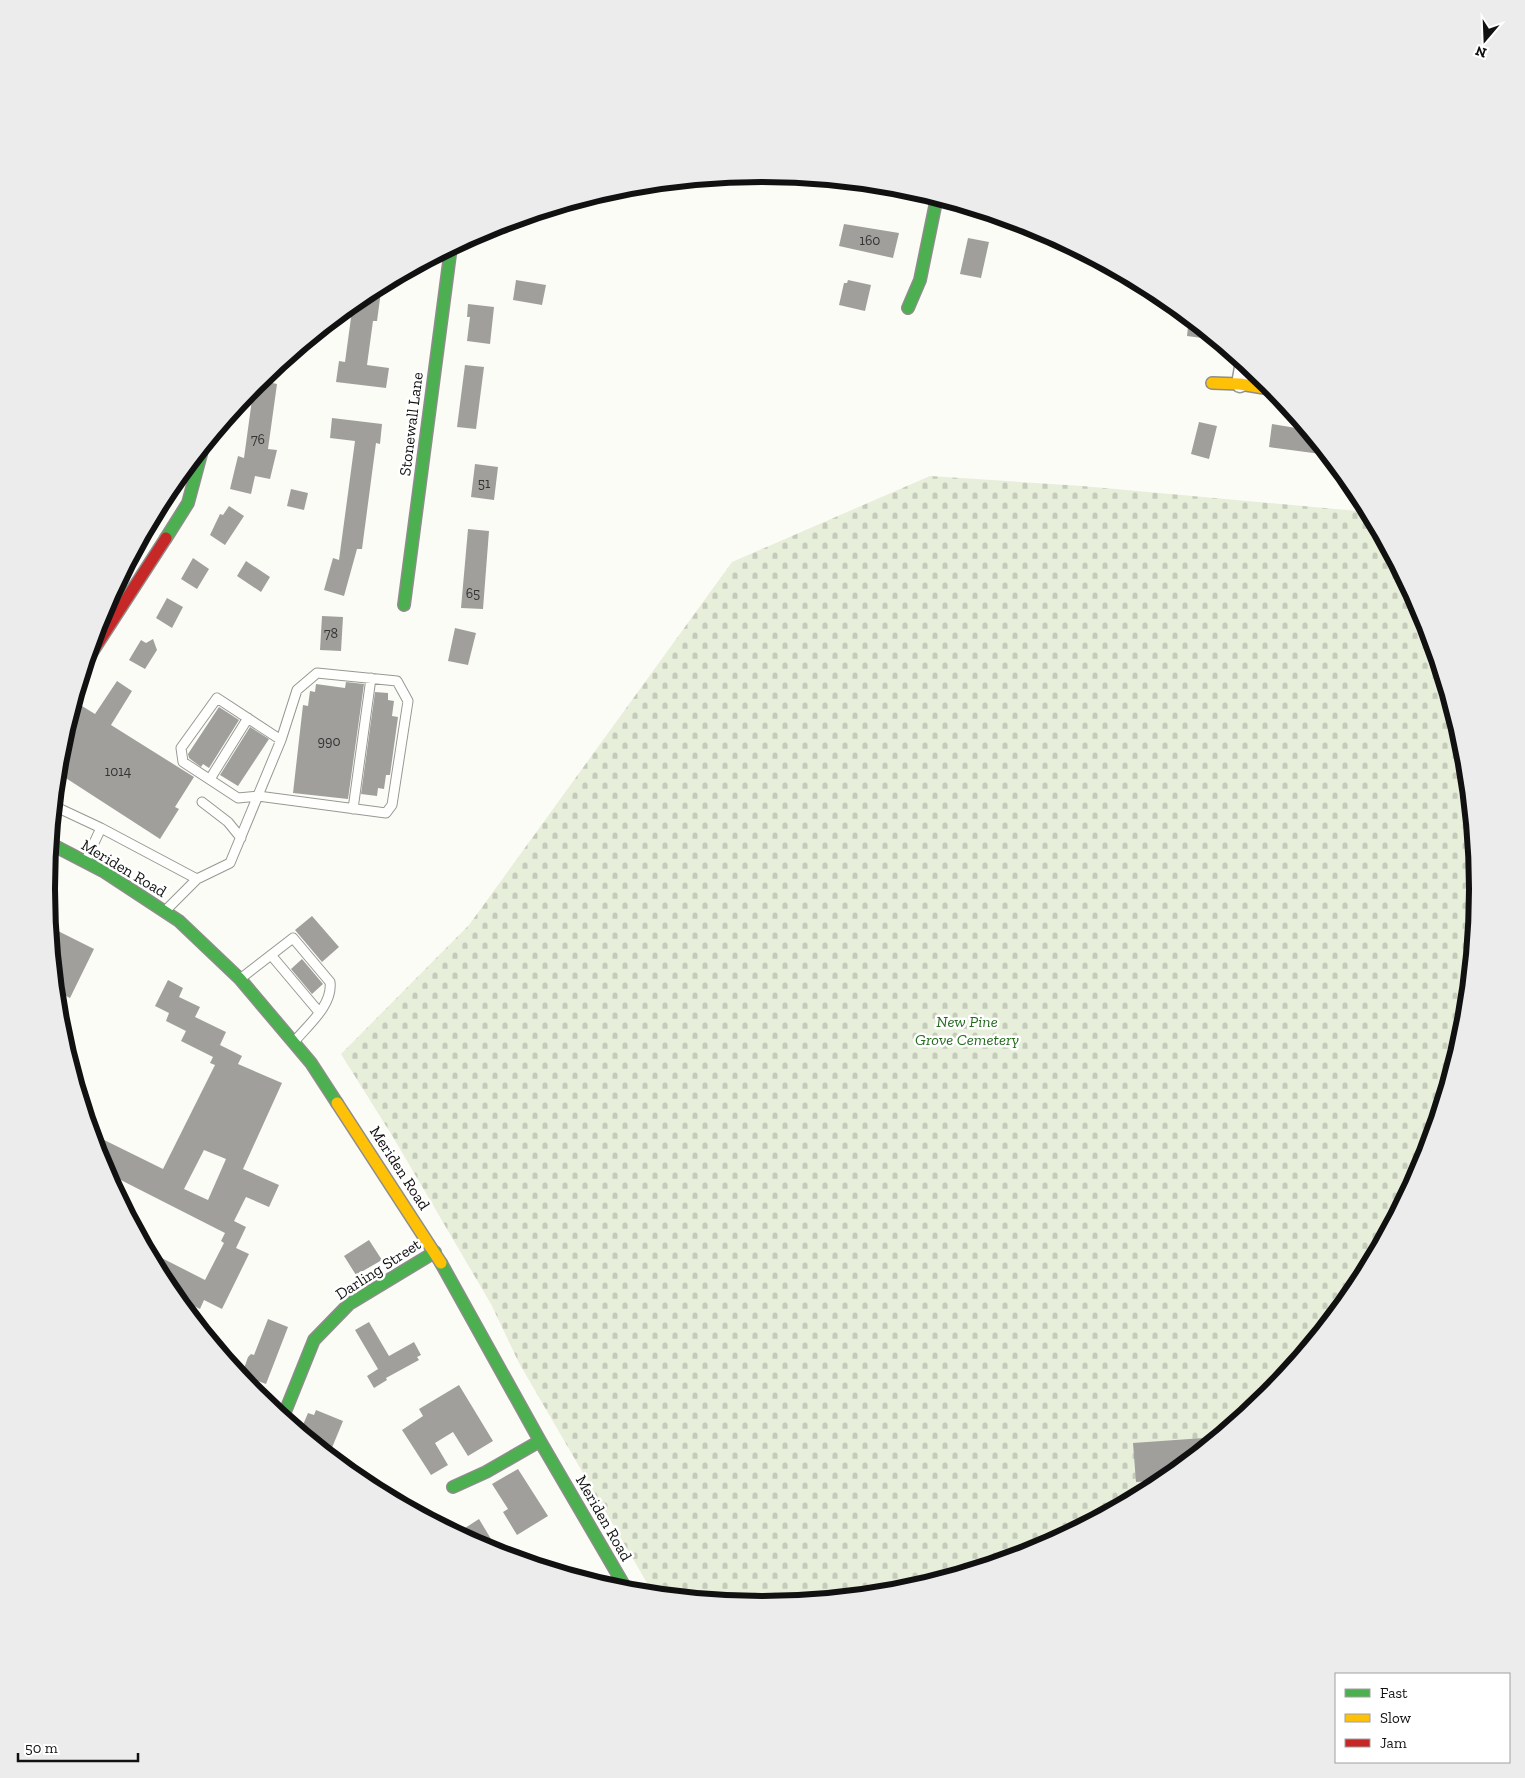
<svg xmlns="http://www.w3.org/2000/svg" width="1525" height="1778" viewBox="0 0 1525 1778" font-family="'Zilla Slab',serif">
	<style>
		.cemetery { fill: url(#cemetery-stones) }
		.building { fill: #a09f9c; fill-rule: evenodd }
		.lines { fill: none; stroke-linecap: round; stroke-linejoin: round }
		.lane-casing { stroke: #979795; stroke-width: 11 }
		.street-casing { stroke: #979795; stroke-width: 19 }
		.fast-casing { stroke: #8d8d8b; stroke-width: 14 }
		.slow-casing { stroke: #8d8d8b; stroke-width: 14 }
		.jam-casing { stroke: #8d8d8b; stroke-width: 14 }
		.lane { stroke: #fffffe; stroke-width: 9 }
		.street { stroke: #fffffe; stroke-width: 16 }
		.fast { stroke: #4caf50; stroke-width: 11 }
		.slow { stroke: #ffc107; stroke-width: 11 }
		.jam { stroke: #c62828; stroke-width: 11 }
		.labels { text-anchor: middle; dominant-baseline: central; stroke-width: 5; stroke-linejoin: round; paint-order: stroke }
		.number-label { font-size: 14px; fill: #353434 }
		.street-label { font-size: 16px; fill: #111; stroke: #fff }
		.park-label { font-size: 16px; font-style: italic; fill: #246b1e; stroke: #fff }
		.rim { fill: none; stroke: #111; stroke-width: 6 }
	</style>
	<defs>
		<pattern id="cemetery-stones" width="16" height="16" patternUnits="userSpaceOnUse" patternTransform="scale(1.25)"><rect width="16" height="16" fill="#e7eeda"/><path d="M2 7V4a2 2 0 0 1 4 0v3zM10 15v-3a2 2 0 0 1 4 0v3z" fill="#c5cbba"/></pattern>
	</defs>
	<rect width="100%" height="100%" fill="#fcfcf7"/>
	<!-- cemetery -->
	<path class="cemetery" d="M930,476l152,10 287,26 55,103 41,135 14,139 -14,140 -41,134 -66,124 -89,109 -109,89 -124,66 -134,41 -140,13 -108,-10 -135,-232 -28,-59 -98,-167 -52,-83 128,-129 263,-363z"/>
	<!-- building -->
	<path class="building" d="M844,224l55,9 -6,25 -54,-12z
		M968,238l21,4 -8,36 -21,-4z
		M516,280l30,5 -4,20 -29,-5z
		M848,280l23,5 -6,26 -26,-6 5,-22h3z
		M382,284l-5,37h-4l-6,44 22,3 -3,20 -50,-6 3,-21 6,1 8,-59z
		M468,304l26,3 -4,37 -23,-3 3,-24h-3z
		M1189,317l7,5 21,18 -30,-4z
		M465,365l19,2 -8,62 -19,-2z
		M270,371l-2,11 9,2 -9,65 9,1 -7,29 -15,-3 -4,18 -21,-5 8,-33 6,2 10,-73z
		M332,418l50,6 -2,20 -4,-1 -14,106h-5l-13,47 -20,-6 9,-32 6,2 16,-119 -25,-3z
		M1199,422l18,4 -8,33 -18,-5z
		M1272,424l36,6 20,25 -59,-8z
		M475,464l23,3 -4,33 -23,-3z
		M291,489l17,4 -4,17 -17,-4z
		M229,506l15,10 -19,29 -15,-10 10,-21 3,1z
		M468,529l21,2 -6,78 -22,-1z
		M193,558l16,11 -12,20 -16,-10z
		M246,561l24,16 -9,15 -24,-16z
		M167,598l16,9 -11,21 -16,-10z
		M322,616l21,1 -2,34 -21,-1z
		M455,628l21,5 -8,32 -20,-4z
		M153,639l4,11 -12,19 -16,-9 12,-20 5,3z
		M117,681l15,10 -21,34 83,52 -19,30 4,2 -19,30 -102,-66 2,-24 5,-18 17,-25 13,8z
		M346,682l18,2 -16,115 -55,-6 10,-88 5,1 2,-15 5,1 1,-8 29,4z
		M375,692l13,1v7l6,1 -2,15 6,1 -8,58h-4l-2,14 -6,-1 -1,8 -16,-2z
		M219,707l20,13 -30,48 -6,-4 -2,3 -12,-9 -1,-4z
		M250,727l19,12 -31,47 -18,-11z
		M312,916l27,31 -17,15 -27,-32z
		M50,927l44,22 -24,49 -14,-7z
		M302,959l21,25 -11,10 -21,-25z
		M168,980l15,8 -4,9 21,10 -5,10 31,15 -6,13 22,11 -4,8 44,19 -39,86 36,16 -10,22 -23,-10 -12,24 12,6 -10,21 13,6 -27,55 -18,-9 -4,9 -26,-13 -7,-9 -19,-36 57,29 19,-37 -3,-2 4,-8 -120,-61 -13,-38 71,35 52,-104 -5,-2 3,-6 -32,-16 5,-10 -20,-10 3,-8 -14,-7zM204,1150l22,9 -18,41 -24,-11z
		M369,1240l13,20 -26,15 -12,-19z
		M268,1319l20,8 -22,57 -8,-3 -4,12 -13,-16 7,-20 3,-3 3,1z
		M369,1322l20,34 25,-14 7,13 -4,2 2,3 -33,18 1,2 -13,8 -7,-12 11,-7 -23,-39z
		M459,1385l34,56 -25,15 -15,-24 -18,11 13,22 -17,10 -29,-45 21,-14 -4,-7z
		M316,1410l27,11 -14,34 -29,-23 8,-19 6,2z
		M1218,1437l-58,48 -11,5v-9l-13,1 -3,-39z
		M518,1469l30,47 -31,19 -14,-23 5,-3 -16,-25z
		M479,1519l21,35 -27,-11 -8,-15z"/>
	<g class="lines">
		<!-- lane casing -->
		<g class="lane-casing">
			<path id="lane" d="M210,779l38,-61
				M202,802l26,20 13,16
				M54,806l47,22
				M353,809l18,-131
				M86,860l15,-32 96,51 -32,32
				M197,879l33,-16 51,-123 16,-50 20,-17 80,8 11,20 -16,104 -6,8 -128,-17 -20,2 -55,-36 -2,-14 36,-50 64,42
				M271,955l48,57
				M240,979l53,-41 37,44c3,23 -22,43 -36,60"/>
		</g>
		<!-- street casing -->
		<g class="street-casing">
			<path id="street" d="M1240,384l4,-22"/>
		</g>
		<!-- fast casing -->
		<g class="fast-casing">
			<path id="fast" d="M908,308l12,-28 17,-83
				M166,538l22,-35 15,-56
				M404,605l47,-358
				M51,844l52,27 76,50 61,58 71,84 26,40
				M441,1263l99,178 88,151
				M283,1417l31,-77 35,-36 86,-52
				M453,1487l33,-15 54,-31"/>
		</g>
		<!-- slow casing -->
		<g class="slow-casing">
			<path id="slow" d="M1212,383l28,1 35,6
				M337,1103l104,160"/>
		</g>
		<!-- jam casing -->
		<g class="jam-casing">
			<path id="jam" d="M87,660l79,-122"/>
		</g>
		<!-- lane -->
		<use href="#lane" class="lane"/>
		<!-- street -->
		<use href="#street" class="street"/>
		<!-- fast -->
		<use href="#fast" class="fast"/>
		<!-- slow -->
		<use href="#slow" class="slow"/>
		<!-- jam -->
		<use href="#jam" class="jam"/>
	</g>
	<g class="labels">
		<!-- number labels -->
		<g class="number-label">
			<text x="870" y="240">160</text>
			<text x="258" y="439">76</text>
			<text x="484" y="483">51</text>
			<text x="473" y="593">65</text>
			<text x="331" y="633">78</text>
			<text x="329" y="741">990</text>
			<text x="118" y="771">1014</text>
		</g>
		<!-- street labels -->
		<g class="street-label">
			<text transform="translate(411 424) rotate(-83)">Stonewall Lane</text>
			<text transform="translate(124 868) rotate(31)">Meriden Road</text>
			<text transform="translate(400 1168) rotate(57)">Meriden Road</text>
			<text transform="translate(378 1269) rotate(-33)">Darling Street</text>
			<text transform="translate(604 1518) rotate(60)">Meriden Road</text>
		</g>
		<!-- park labels -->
		<g class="park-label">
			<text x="967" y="1021">New Pine<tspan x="967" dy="18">Grove Cemetery</tspan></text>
		</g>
	</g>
	<!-- crop -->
	<path d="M0 0H1525V1778H0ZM55 889a707 707 0 1 1 1414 0a707 707 0 1 1-1414 0Z" fill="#ececec" fill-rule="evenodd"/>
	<path class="rim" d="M55 889a707 707 0 1 1 1414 0a707 707 0 1 1-1414 0Z"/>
	<!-- legend -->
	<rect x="1335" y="1673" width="175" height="90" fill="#ffffff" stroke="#a0a0a0"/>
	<rect x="1345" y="1689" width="25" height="8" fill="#4caf50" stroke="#a0a0a0"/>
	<text x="1380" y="1698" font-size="15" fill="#111111">Fast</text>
	<rect x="1345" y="1714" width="25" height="8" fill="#ffc107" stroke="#a0a0a0"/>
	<text x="1380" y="1723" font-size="15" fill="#111111">Slow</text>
	<rect x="1345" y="1739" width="25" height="8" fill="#c62828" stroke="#a0a0a0"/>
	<text x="1380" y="1748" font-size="15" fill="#111111">Jam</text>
	<!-- north arrow -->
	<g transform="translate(1485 40) rotate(199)" stroke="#ffffff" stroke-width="4" paint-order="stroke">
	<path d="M0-4L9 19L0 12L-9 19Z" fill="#111111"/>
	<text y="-8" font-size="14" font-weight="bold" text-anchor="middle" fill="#111111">N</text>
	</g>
	<!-- scale -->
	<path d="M18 1753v8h120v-8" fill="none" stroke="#111111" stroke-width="2.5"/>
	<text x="25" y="1753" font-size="15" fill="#111111" stroke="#ffffff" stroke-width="4" paint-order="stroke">50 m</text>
</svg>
